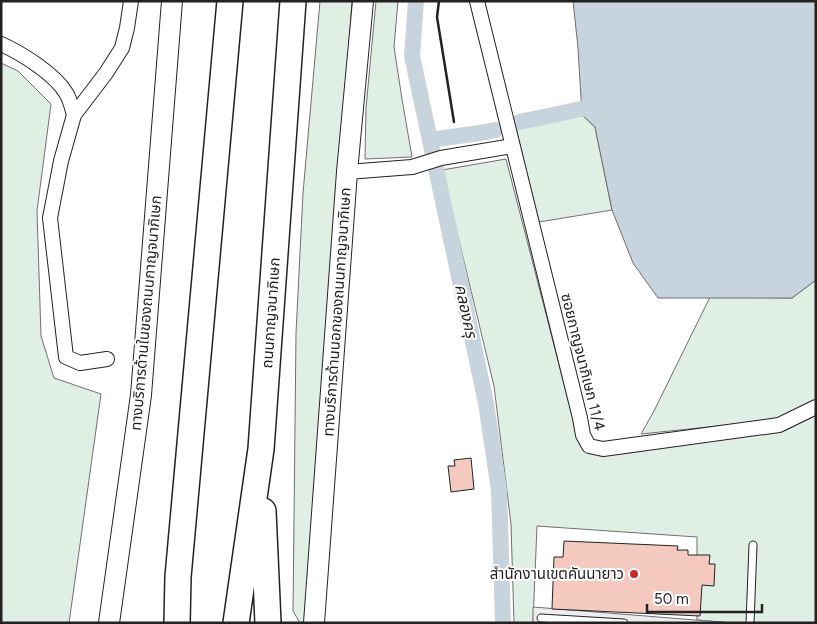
<svg xmlns="http://www.w3.org/2000/svg" width="817" height="624" viewBox="0 0 817 624" font-family="Figtree,'Noto Sans Thai',sans-serif">
	<style>
		.green { fill: #e0efe3; stroke: #6f6f6f }
		.parking { fill: #ededed; stroke: #6f6f6f }
		.water { fill: #c7d3dd; stroke: #6f6f6f }
		.lines { fill: none; stroke-linecap: round; stroke-linejoin: round }
		.canal { stroke: #c7d3dd; stroke-width: 16 }
		.building { fill: #f3c9c0; stroke: #222 }
		.service-casing { stroke: #222; stroke-width: 9 }
		.minor-casing { stroke: #222; stroke-width: 16 }
		.secondary-casing { stroke: #222; stroke-width: 22 }
		.motorway-casing { stroke: #222; stroke-width: 28 }
		.service { stroke: #fff; stroke-width: 7 }
		.minor { stroke: #fff; stroke-width: 14 }
		.secondary { stroke: #fff; stroke-width: 20 }
		.motorway { stroke: #fff; stroke-width: 25 }
		.wall { stroke: #222; stroke-width: 2.5 }
		.poi-dot { fill: #c62828; stroke: #fff; stroke-width: 2 }
		.labels { text-anchor: middle; dominant-baseline: central; stroke-width: 4; stroke-linejoin: round; paint-order: stroke }
		.street-label { font-size: 15px; fill: #222; stroke: #fff }
		.poi-label { font-size: 15px; fill: #222; stroke: #fff; text-anchor: end }
		.water-label { font-size: 16px; font-style: italic; fill: #222; stroke: #fff }
	</style>
	<rect width="100%" height="100%" fill="#fff"/>
	<!-- green -->
	<path class="green" d="M320,1h32l-19,265 -28,357h-5l-7,-12 3,-278 7,-140z
		M376,1h22l-4,46 8,52 10,58 -47,2 1,-51z
		M1,63l17,8 33,33 -14,107 4,125 13,42 47,16 -32,229h-68z
		M582,115l13,12 17,83 -73,12 -23,-94 33,-9z
		M506,159l73,283 6,9 16,4 185,-25 30,-15v208h-83l-36,-3v-83l-160,-11 -4,97h-19l-3,-99 -17,-138 -52,-216z
		M816,280v120l-38,18 -51,7 -86,9 13,-23 56,-114 82,1z"/>
	<!-- parking -->
	<path class="parking" d="M533,607l200,16h-200z"/>
	<!-- water -->
	<path class="water" d="M573,1h243v279l-24,18h-134l-25,-35 -21,-53 -17,-83 -13,-12 -4,-67z"/>
	<g class="lines">
		<!-- canal -->
		<path class="canal" d="M416,1l-4,55 74,347 13,87 4,133
			M519,122l62,-13
			M430,140l56,-8 9,-2"/>
	</g>
	<!-- building -->
	<path class="building" d="M471,458l3,31 -23,3 -3,-26h7l-1,-6z
		M564,541l114,5 -1,4h11v5h22l-1,9h6l-1,22 -12,-1 -2,31 -148,-7 2,-52h9z"/>
	<g class="lines">
		<!-- service casing -->
		<g class="service-casing">
			<path id="service" d="M541,618l83,5
				M750,623l3,-78"/>
		</g>
		<!-- minor casing -->
		<g class="minor-casing">
			<path id="minor" d="M477,1l103,417 3,17 6,11 14,3 176,-24 37,-18
				M1,44c20,9 54,30 65,49 4,6 6,15 8,22
				M347,172l65,-5 29,-9 71,-12
				M107,359l-27,4 -14,-6 -16,-139 11,-57 13,-46 32,-42 16,-25 5,-20 4,-27"/>
		</g>
		<!-- secondary casing -->
		<g class="secondary-casing">
			<path id="secondary" d="M109,623l32,-228 31,-394
				M314,623l33,-451 16,-171"/>
		</g>
		<!-- motorway casing -->
		<g class="motorway-casing">
			<path id="motorway" d="M263,511l5,112
				M177,623l1,-46 52,-576
				M236,623l25,-174 32,-448"/>
		</g>
		<!-- service -->
		<use href="#service" class="service"/>
		<!-- minor -->
		<use href="#minor" class="minor"/>
		<!-- secondary -->
		<use href="#secondary" class="secondary"/>
		<!-- motorway -->
		<use href="#motorway" class="motorway"/>
		<!-- wall -->
		<path class="wall" d="M439,1l-2,16 17,105"/>
	</g>
	<!-- markers -->
	<circle class="poi-dot" cx="634" cy="574" r="5"/>
	<g class="labels">
		<!-- street labels -->
		<g class="street-label">
			<text transform="translate(337 312) rotate(-86)">ทางบริการด้านนอกของถนนกาญจนาภิเษก</text>
			<text transform="translate(146 313) rotate(-85)">ทางบริการด้านในของถนนกาญจนาภิเษก</text>
			<text transform="translate(271 313) rotate(-86)">ถนนกาญจนาภิเษก</text>
			<text transform="translate(583 362) rotate(76)">ซอยกาญจนาภิเษก 11/4</text>
		</g>
		<!-- poi labels -->
		<g class="poi-label">
			<text x="624" y="574">สำนักงานเขตคันนายาว</text>
		</g>
		<!-- water labels -->
		<g class="water-label">
			<text transform="translate(466 311) rotate(78)">คลองครุ</text>
		</g>
	</g>
	<!-- border -->
	<rect width="817" height="624" fill="none" stroke="#222222" stroke-width="5"/>
	<!-- scale -->
	<path d="M647 604v8h115v-8" fill="none" stroke="#222222" stroke-width="2.5"/>
	<text x="654" y="604" font-size="15" fill="#222222" stroke="#ffffff" stroke-width="4" paint-order="stroke">50 m</text>
</svg>
